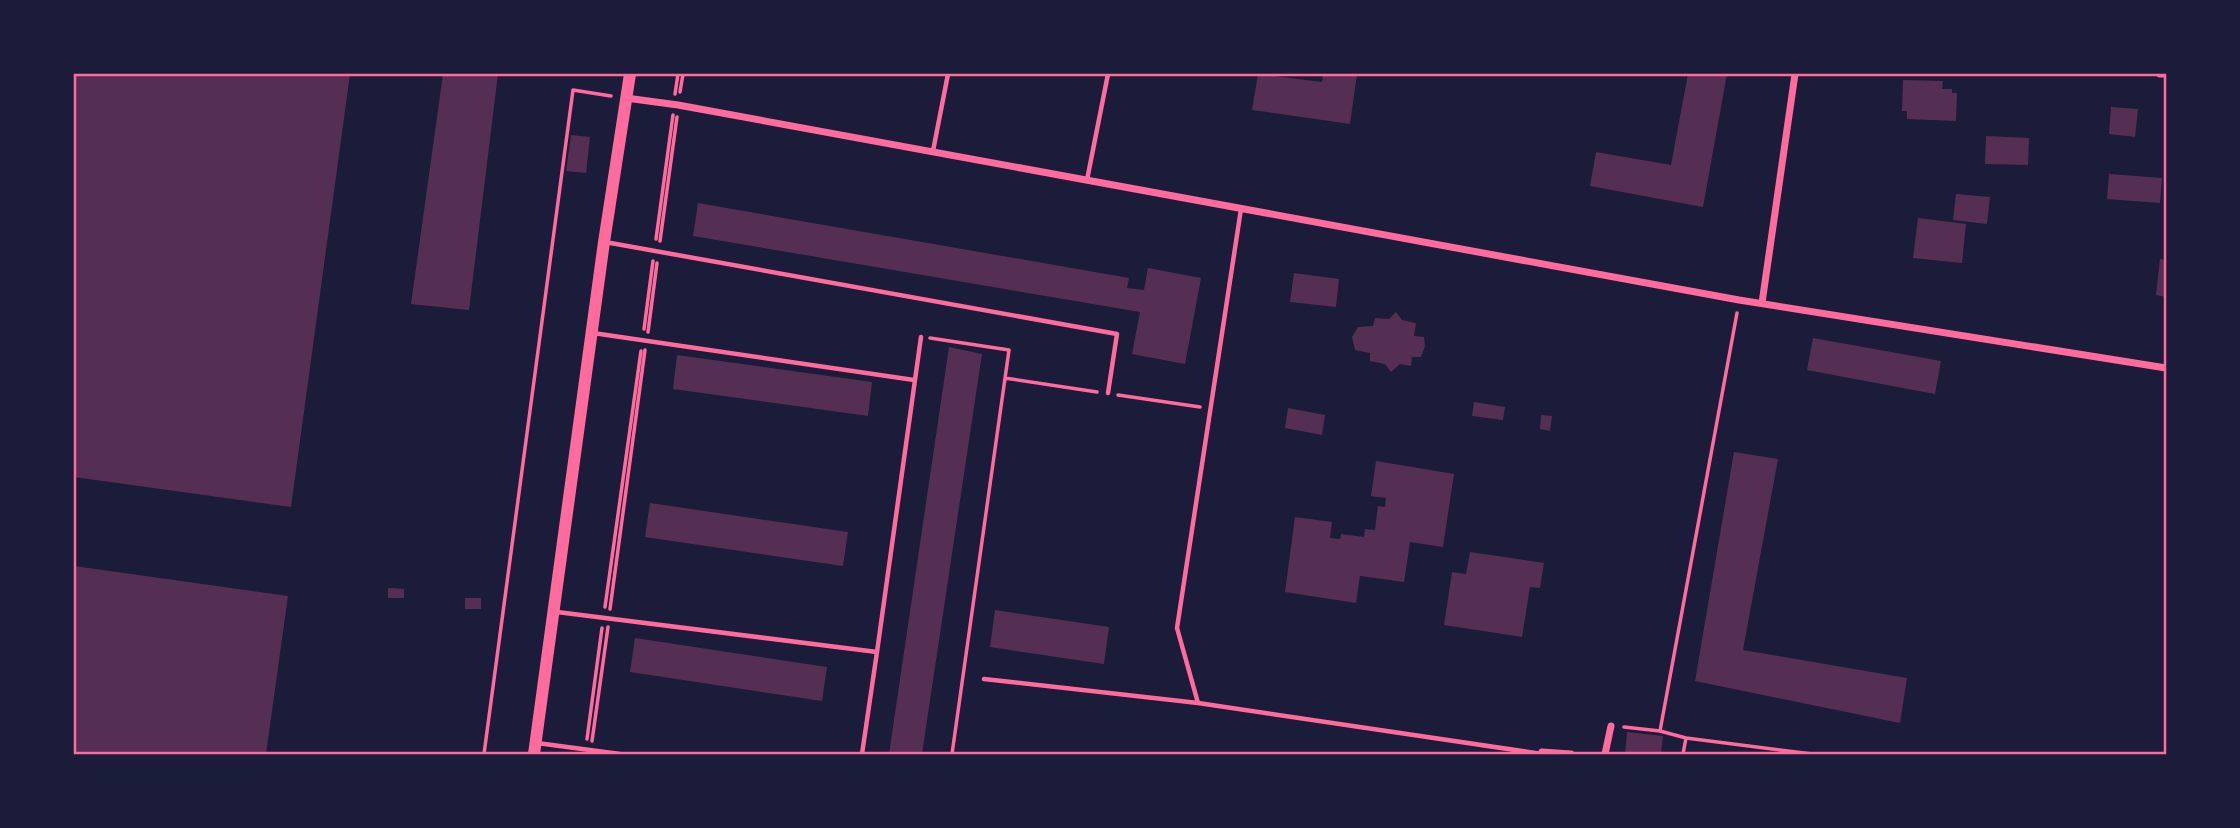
<svg xmlns="http://www.w3.org/2000/svg" width="2240" height="828" viewBox="0 0 2240 828" font-family="Commissioner,sans-serif">
	<style>
		.building { fill: #542f53 }
		.lines { fill: none; stroke-linecap: round; stroke-linejoin: round }
		.path { stroke: #ff6b9d; stroke-width: 3.5 }
		.service { stroke: #ff6b9d; stroke-width: 4.5 }
		.minor { stroke: #ff6b9d; stroke-width: 7 }
		.tertiary { stroke: #ff6b9d; stroke-width: 12 }
		.neatline { fill: none; stroke: #ff6b9d; stroke-width: 2.5 }
	</style>
	<rect width="100%" height="100%" fill="#1b1b3a"/>
	<!-- building -->
	<path class="building" d="M74,74h276l-59,433 -217,-30z
		M443,74h55l-29,236 -58,-6z
		M1258,74l64,8 1,-8h34l-7,50 -98,-14z
		M1688,74h39l-24,133 -113,-21 6,-34 75,13z
		M1903,80l40,1 -1,8h10v4h5l-1,28 -49,-2v-8h-5z
		M2111,107l27,2 -3,28 -26,-3z
		M571,135l19,2 -4,36 -20,-2z
		M1986,136l43,2 -1,27 -43,-1z
		M2109,174l53,4 -2,25 -53,-4z
		M1956,194l34,3 -3,27 -34,-4z
		M698,203l431,75 -2,10 17,2 4,-22 53,10 -16,86 -53,-10 8,-42 -447,-76z
		M1918,218l48,6 -4,39 -49,-5z
		M2160,259l6,1v37l-10,-2z
		M1294,273l45,6 -3,28 -46,-5z
		M1396,312l6,8 14,3 -2,13 10,1 1,9 -4,11h-9l-1,9 -11,-2 -9,8 -6,-8 -15,-3v-8l-15,-3 -3,-13 6,-10 15,-1 2,-8 14,1z
		M1813,338l128,23 -6,33 -128,-24z
		M949,347l33,7 -60,400h-33z
		M677,355l195,27 -4,34 -195,-27z
		M1474,402l31,5 -2,13 -31,-4z
		M1288,408l37,7 -3,20 -37,-7z
		M1541,415l11,1 -2,15 -10,-2z
		M1734,452l44,7 -35,191 164,28 -7,45 -205,-42z
		M1376,461l78,13 -11,73 -33,-5 -6,40 -44,-6 -4,27 -71,-11 10,-75 37,5 -2,16 10,1 1,-5 23,3 1,-8 10,1 3,-24 7,1 1,-9 -15,-2z
		M650,503l198,29 -5,34 -198,-29z
		M1470,552l74,11 -4,25 -10,-1 -8,50 -78,-12 8,-53 14,2z
		M74,566l214,30 -22,158h-192z
		M388,588l16,1v9h-16z
		M465,598h16v11h-16z
		M995,610l114,17 -5,37 -114,-17z
		M635,638l192,29 -5,34 -192,-29z
		M1627,732l36,4 -2,18h-36z"/>
	<g class="lines">
		<!-- path -->
		<path class="path" d="M680,92l3,-18
			M675,94l3,-20
			M656,239l17,-124
			M660,241l17,-124
			M644,329l9,-68
			M648,332l9,-69
			M930,338l79,12 -57,404
			M1005,378l92,14
			M1118,395l82,12
			M605,607l36,-256
			M610,609l35,-259
			M1624,727l36,4 26,7 126,16
			M1660,731l77,-418
			M587,739l15,-111
			M592,741l16,-114
			M484,754l89,-664 38,6
			M1683,754l3,-16"/>
		<!-- service -->
		<path class="service" d="M933,151l15,-77
			M1087,180l21,-106
			M605,242l512,92 -9,59
			M593,333l321,47
			M557,612l320,40 -15,102
			M877,652l44,-315
			M984,679l214,24 344,51
			M1198,703l-21,-75 64,-419
			M537,743l83,11"/>
		<!-- minor -->
		<path class="minor" d="M2160,74h6
			M626,98l52,7 1061,195 427,68
			M1762,303l33,-229
			M1542,752l29,2
			M1605,754l6,-28"/>
		<!-- tertiary -->
		<path class="tertiary" d="M534,754l70,-512 26,-168"/>
	</g>
	<!-- border -->
	<rect width="2240" height="828" fill="none" stroke="#1b1b3a" stroke-width="150"/>
	<rect x="75" y="75" width="2090" height="678" class="neatline"/>
</svg>
